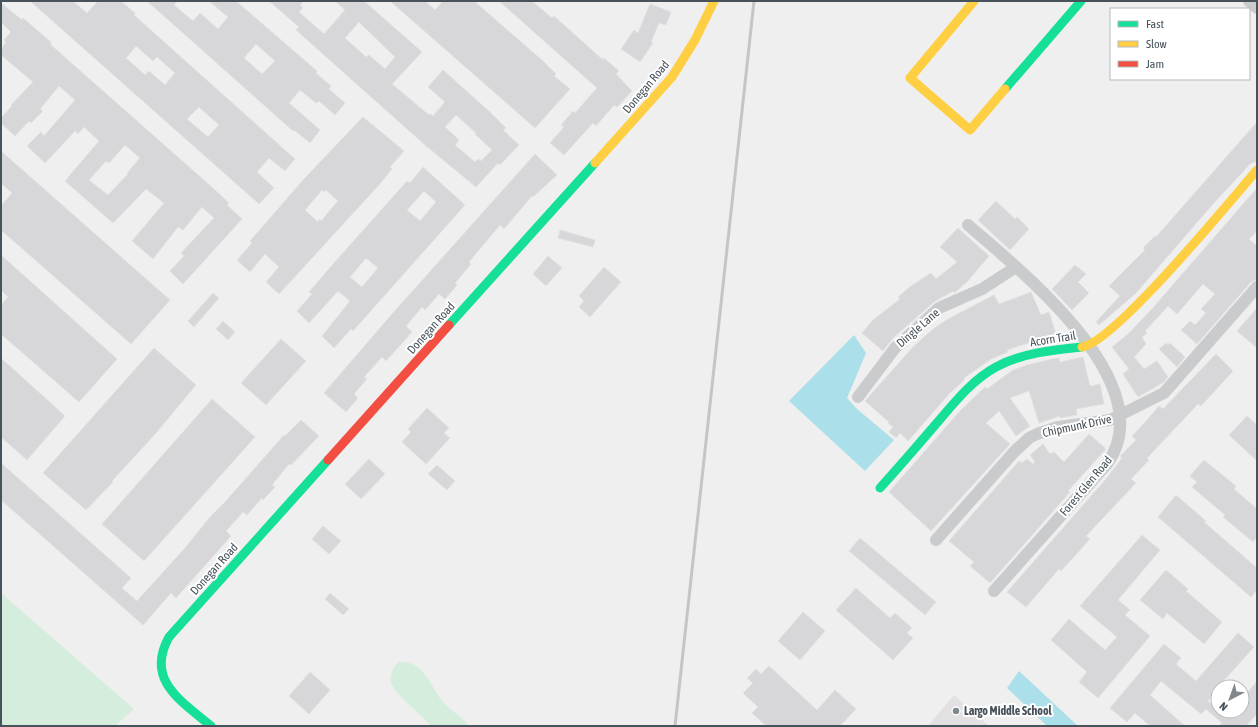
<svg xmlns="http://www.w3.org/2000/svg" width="1258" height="727" viewBox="0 0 1258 727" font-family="'Asap Condensed',sans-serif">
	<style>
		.education { fill: #e2e0e0 }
		.green { fill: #d4eddd }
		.water { fill: #abdfe9 }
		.building { fill: #d7d7d9; stroke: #e1e1e2; fill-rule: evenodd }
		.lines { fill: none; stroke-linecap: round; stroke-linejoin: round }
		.street { stroke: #c9cbcd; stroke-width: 12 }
		.fast { stroke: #16e098; stroke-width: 9 }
		.slow { stroke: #ffcf43; stroke-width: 9 }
		.jam { stroke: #f24e42; stroke-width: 9 }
		.rail { stroke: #c4c5c7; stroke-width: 3 }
		.poi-dot { fill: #82898e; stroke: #fff; stroke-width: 1.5 }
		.labels { text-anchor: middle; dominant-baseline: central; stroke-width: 4; stroke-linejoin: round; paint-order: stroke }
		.street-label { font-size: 12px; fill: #47525a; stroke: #fff }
		.poi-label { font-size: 12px; font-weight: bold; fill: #47525a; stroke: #fff; text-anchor: start }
	</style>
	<rect width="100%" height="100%" fill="#f0efef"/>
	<!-- education -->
	<path class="education" d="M954,695l35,31h-61z"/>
	<!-- green -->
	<path class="green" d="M1,593l133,116 -19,17h-114z
		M398,662c28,-2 31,24 46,41 7,8 19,14 25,23h-38c-10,-12 -32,-28 -39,-41 -4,-8 1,-17 6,-23z"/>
	<!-- water -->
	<path class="water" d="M854,335l12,18 -19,45 10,11 37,31 -29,31 -76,-70z
		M1019,671l59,55h-31l-40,-38z"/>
	<!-- building -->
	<path class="building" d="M30,1h43l14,12 11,-12h23l14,12 -1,2 161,144 -10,12 -16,-13 -12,14 17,16 -15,16zM136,46l17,15 4,-4 18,16 -10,12 -16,-14 -4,4 -19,-17zM199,107l20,18 -11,12 -21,-18z
		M147,1h30l-3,4 19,16 7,-8 18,16 10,-12 -19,-16h27l81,70 -1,2 15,13 -2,3 16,14 -10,12 -16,-14 -3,2 -16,-13 -11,13 31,27 -10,13 -16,-13 -1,1zM256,44l19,17 -13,13 -18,-16z
		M269,1h35l-4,4 3,3 -4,4 25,22 21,-24 -10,-9h29l58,51 -30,32 37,31 2,-1 2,2 12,-14 -17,-15 15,-17 48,43 15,15 -3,2 16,15 -19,20 -2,-2 -22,24 -51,-42 -129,-115 3,-3zM359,22l36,35 -10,12 -16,-14 -3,2 -21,-19zM456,115l20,18 -1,1 17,16 -11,11 -3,-2 -3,3 -20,-17 4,-5 -14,-13z
		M390,1h35l10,9 8,-9h31l69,60 13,13 -2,2 16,13 -35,39z
		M499,1h33l20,17 2,-2 49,44 1,-2 15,13 -3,3 16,17 -15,16 -3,-2 -18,21 -3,-3 -29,32 -14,-12 14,-16 -3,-2 12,-14 2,2 22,-25z
		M1,3l21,17 1,-2 28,24v3l163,144 15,14 -2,2 15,14 -59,65 -13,-13 14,-15 -3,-3 33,-35 -12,-11 -19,23 -5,-3 -25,32 -21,-18 32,-38 -18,-14 -33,34 -48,-42 34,-40 -15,-14 -6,7 -3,-3 -30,32 -18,-17 14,-14 3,4 31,-36 -16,-14 -19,23 3,2 -12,12 -2,-2 -14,15 -14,-13v-5l11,-12 -1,-1 22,-23 -32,-27v-6l5,-7 -2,-2 7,-8 -10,-10zM125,145l15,13 -13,15 1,1 -20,21 -19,-15 17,-19 3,2z
		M650,4l21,8 -5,13 -7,-2 -8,19 2,1 -13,19 -19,-13 13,-19 4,3z
		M363,117l41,34 -14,16 2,2 -13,16 -100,109 -13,-12 13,-15 -14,-13 -15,18 -13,-12 15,-17 -2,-2 53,-61zM322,190l2,2 2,-2 12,11 -17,20 -1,-2 -2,3 -13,-12z
		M1257,122v39l-7,3 -37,40 -77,89 -37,32 -3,-3 24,-26 -11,-10 36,-36 -2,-2 12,-12 1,1z
		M1,151l169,149 -39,44 -130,-114v-24l11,-13 -11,-10z
		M535,154l22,21 -24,22 -1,-1 -28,33 -4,-4 -31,37 2,2 -16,19 2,2 -12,14 -6,-5 -14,16 -3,-3 -16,19 6,6 -26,29 -4,-4 -18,20 3,2 -13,15 4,4 -12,14 -22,-19 68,-79z
		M423,167l42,38 -112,126 -2,-2 -17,19 -12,-12 28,-35 -12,-10 -29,32 -12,-12 15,-17 -3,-2 25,-29 73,-82 3,2zM424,191l12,11 -16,19 -13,-11zM366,258l12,10 -16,19 -12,-10z
		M1257,188v43l-8,8 8,7v33l-6,3 -54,62 -16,-14 9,-9 5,4 11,-12 -5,-4 14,-15 -12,-10 -26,30 -9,-8 -23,25 2,2 -5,4 4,7 -12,13 10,12 13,-8 11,16 -4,5 -26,15 -15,-23 6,-5 -17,-22 16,-13 23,-24z
		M996,201l19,18 2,-2 12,12 -19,21 -32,-30z
		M958,228l31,28 -22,26 -13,11 -1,-2 -19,11 -41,36 -10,13 -21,-18 11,-13 27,-21 -2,-2 13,-11 20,-13 5,6 21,-17 -17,-15z
		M560,230l35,10 -2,7 -35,-9z
		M1,255l116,104 -38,43 -78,-68v-29l7,-8 -7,-7z
		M548,256l14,12 -16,18 -13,-12z
		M1075,265l11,9 -8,8 11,11 -17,17 -20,-21z
		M604,267l17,15 -31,35 -11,-10 5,-6 -5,-5z
		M1031,292l10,23 8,-3 7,22 -49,16 1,2 -17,7 -27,19 1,1 -16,15 -41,47 -8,-8 -4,5 -7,-6 4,-5 -5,-4 1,-1 -24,-21 49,-55 19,-17 15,-10 46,-24 5,9z
		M213,293l6,5 -25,29 -6,-6z
		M1257,308v40l-20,-17z
		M223,321l12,11 -7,8 -12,-11z
		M281,339l25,22 -40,44 -25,-22z
		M1166,343l2,2 2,-2 15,14 -8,10 -18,-18z
		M154,348l42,37 -40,48 -44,48 1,1 -27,28 -43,-37z
		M1216,354l17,17 -32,35 -3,-2 -51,54 2,2 -18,19 5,4 -50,53 4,3 -29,32 -2,-2 -33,38 -19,-15 99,-113 16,-21 -2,-2 16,-16 -4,-4 15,-16 12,-14 4,3z
		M1083,357l7,29 10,-2 4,20 -28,5 1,6 -17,3v-2l-21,7 -10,-32 -19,7 20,28 -14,10 -17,-25 -13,12 24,21 -79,87 -42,-39 71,-81 25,-24 2,2 26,-19 14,-5 25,-6 7,-1 1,4z
		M1,358l64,58 -38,44 -26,-23z
		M212,399l43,38 -111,124 -42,-37z
		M427,408l22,20 -5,5 6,5 -24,26 -24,-22 9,-10 -3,-3z
		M1247,416l10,9v36l-28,-26z
		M301,420l18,16 -28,29 -2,-1 -17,21 3,2 -12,13 -1,-2 -15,17 -4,-3 -17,19 5,5 -55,62 -5,-5 -28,32 -142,-125v-37l130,115 -9,10 15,13 48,-53 25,-31 15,-15 59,-67 1,1z
		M1089,434l16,14v2l-37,41 2,1 -80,91 -20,-17 4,-4 -25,-21 70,-80 3,2 5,-4 6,5 2,-2 -5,-7 13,-11 7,10 4,-2 10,10z
		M369,459l16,15 -24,25 -16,-15z
		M1204,460l32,26 -2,3 23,20v28l-4,5 -30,-25 2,-2 -33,-28 5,-5 -7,-6z
		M437,465l18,16 -8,9 -19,-16z
		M1176,495l30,26 -2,1 53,46v22l-6,7 -93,-80z
		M323,526l18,15 -12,13 -17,-15z
		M1142,535l18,15 -42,50 12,10 -5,5 25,21 -52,62 -19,-16 8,-10 -36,-32 18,-21 36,31 12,-13 -37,-31z
		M860,538l76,64 -11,13 -76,-64z
		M1166,570l22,19 -2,2 36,31 -18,22 -37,-31 -4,6 -23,-19z
		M856,588l34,30 5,-5 17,15 -5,5 6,5 -20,22 -57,-50z
		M330,593l19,16 -6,6 -18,-16z
		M803,612l22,19 -25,29 -22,-19z
		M1238,633l16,14 -36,40 -10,14 10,10 9,5 4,-5h11v-12l15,-18v33l-11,12h-27l3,-3 -16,-14 -5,5 -40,-33 -11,14 35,31h-35l-15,-13 -8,9 -17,-14 54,-64 17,14 -5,6 20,17z
		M769,666l48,44 18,-20 21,19 -16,17h-74l-14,-13 6,-6 -15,-14 10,-10 -6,-5 9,-9 5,5z
		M310,672l20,18 -21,24 -20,-18z"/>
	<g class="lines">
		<!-- street -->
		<path class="street" d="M1249,1l8,7
			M968,225c53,46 196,159 139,239l-113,127
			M858,397l37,-49 44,-40 43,-19 34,-22
			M936,540l78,-88 15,-14 8,-4 21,-7 52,-7 54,-27 93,-106"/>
		<!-- fast -->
		<path class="fast" d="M1005,89l76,-88
			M449,325l146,-162
			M880,488c19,-21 38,-43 56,-64 18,-21 36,-44 60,-57 26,-14 56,-17 86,-20
			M211,726c-30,-25 -66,-46 -42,-89l159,-177"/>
		<!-- slow -->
		<path class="slow" d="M974,1l-64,77 60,52 35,-41
			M595,163l77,-86 23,-37 19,-39
			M1082,347c32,-4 148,-146 175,-177"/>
		<!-- jam -->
		<path class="jam" d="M328,460l121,-135"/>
		<!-- rail -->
		<path class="rail" d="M675,726l79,-725"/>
	</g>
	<!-- markers -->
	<circle class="poi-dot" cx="956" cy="711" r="4"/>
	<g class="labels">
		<!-- street labels -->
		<g class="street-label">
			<text transform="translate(646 87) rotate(-50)">Donegan Road</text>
			<text transform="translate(431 328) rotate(-48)">Donegan Road</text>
			<text transform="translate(918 328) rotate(-41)">Dingle Lane</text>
			<text transform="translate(1053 339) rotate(-9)">Acorn Trail</text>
			<text transform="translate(1077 426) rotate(-12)">Chipmunk Drive</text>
			<text transform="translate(1086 486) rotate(-50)">Forest Glen Road</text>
			<text transform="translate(214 569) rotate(-48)">Donegan Road</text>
		</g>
		<!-- poi labels -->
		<g class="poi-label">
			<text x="964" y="711">Largo Middle School</text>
		</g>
	</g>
	<!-- border -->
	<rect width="1258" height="727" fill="none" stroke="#47525a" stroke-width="4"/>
	<!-- legend -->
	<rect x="1110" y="8" width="140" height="72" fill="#ffffff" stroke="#b5babd"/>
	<rect x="1118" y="21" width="20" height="6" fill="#16e098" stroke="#b5babd"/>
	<text x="1146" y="28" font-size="12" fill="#47525a">Fast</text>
	<rect x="1118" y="41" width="20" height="6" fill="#ffcf43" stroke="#b5babd"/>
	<text x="1146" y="48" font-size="12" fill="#47525a">Slow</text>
	<rect x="1118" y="61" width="20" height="6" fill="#f24e42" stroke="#b5babd"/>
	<text x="1146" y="68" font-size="12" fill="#47525a">Jam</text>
	<!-- north arrow -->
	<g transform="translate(1230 699) rotate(221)"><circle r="19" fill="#ffffff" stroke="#b5babd"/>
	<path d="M0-3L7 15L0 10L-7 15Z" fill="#82898e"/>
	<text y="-6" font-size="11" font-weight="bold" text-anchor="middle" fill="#47525a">N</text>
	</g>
</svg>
